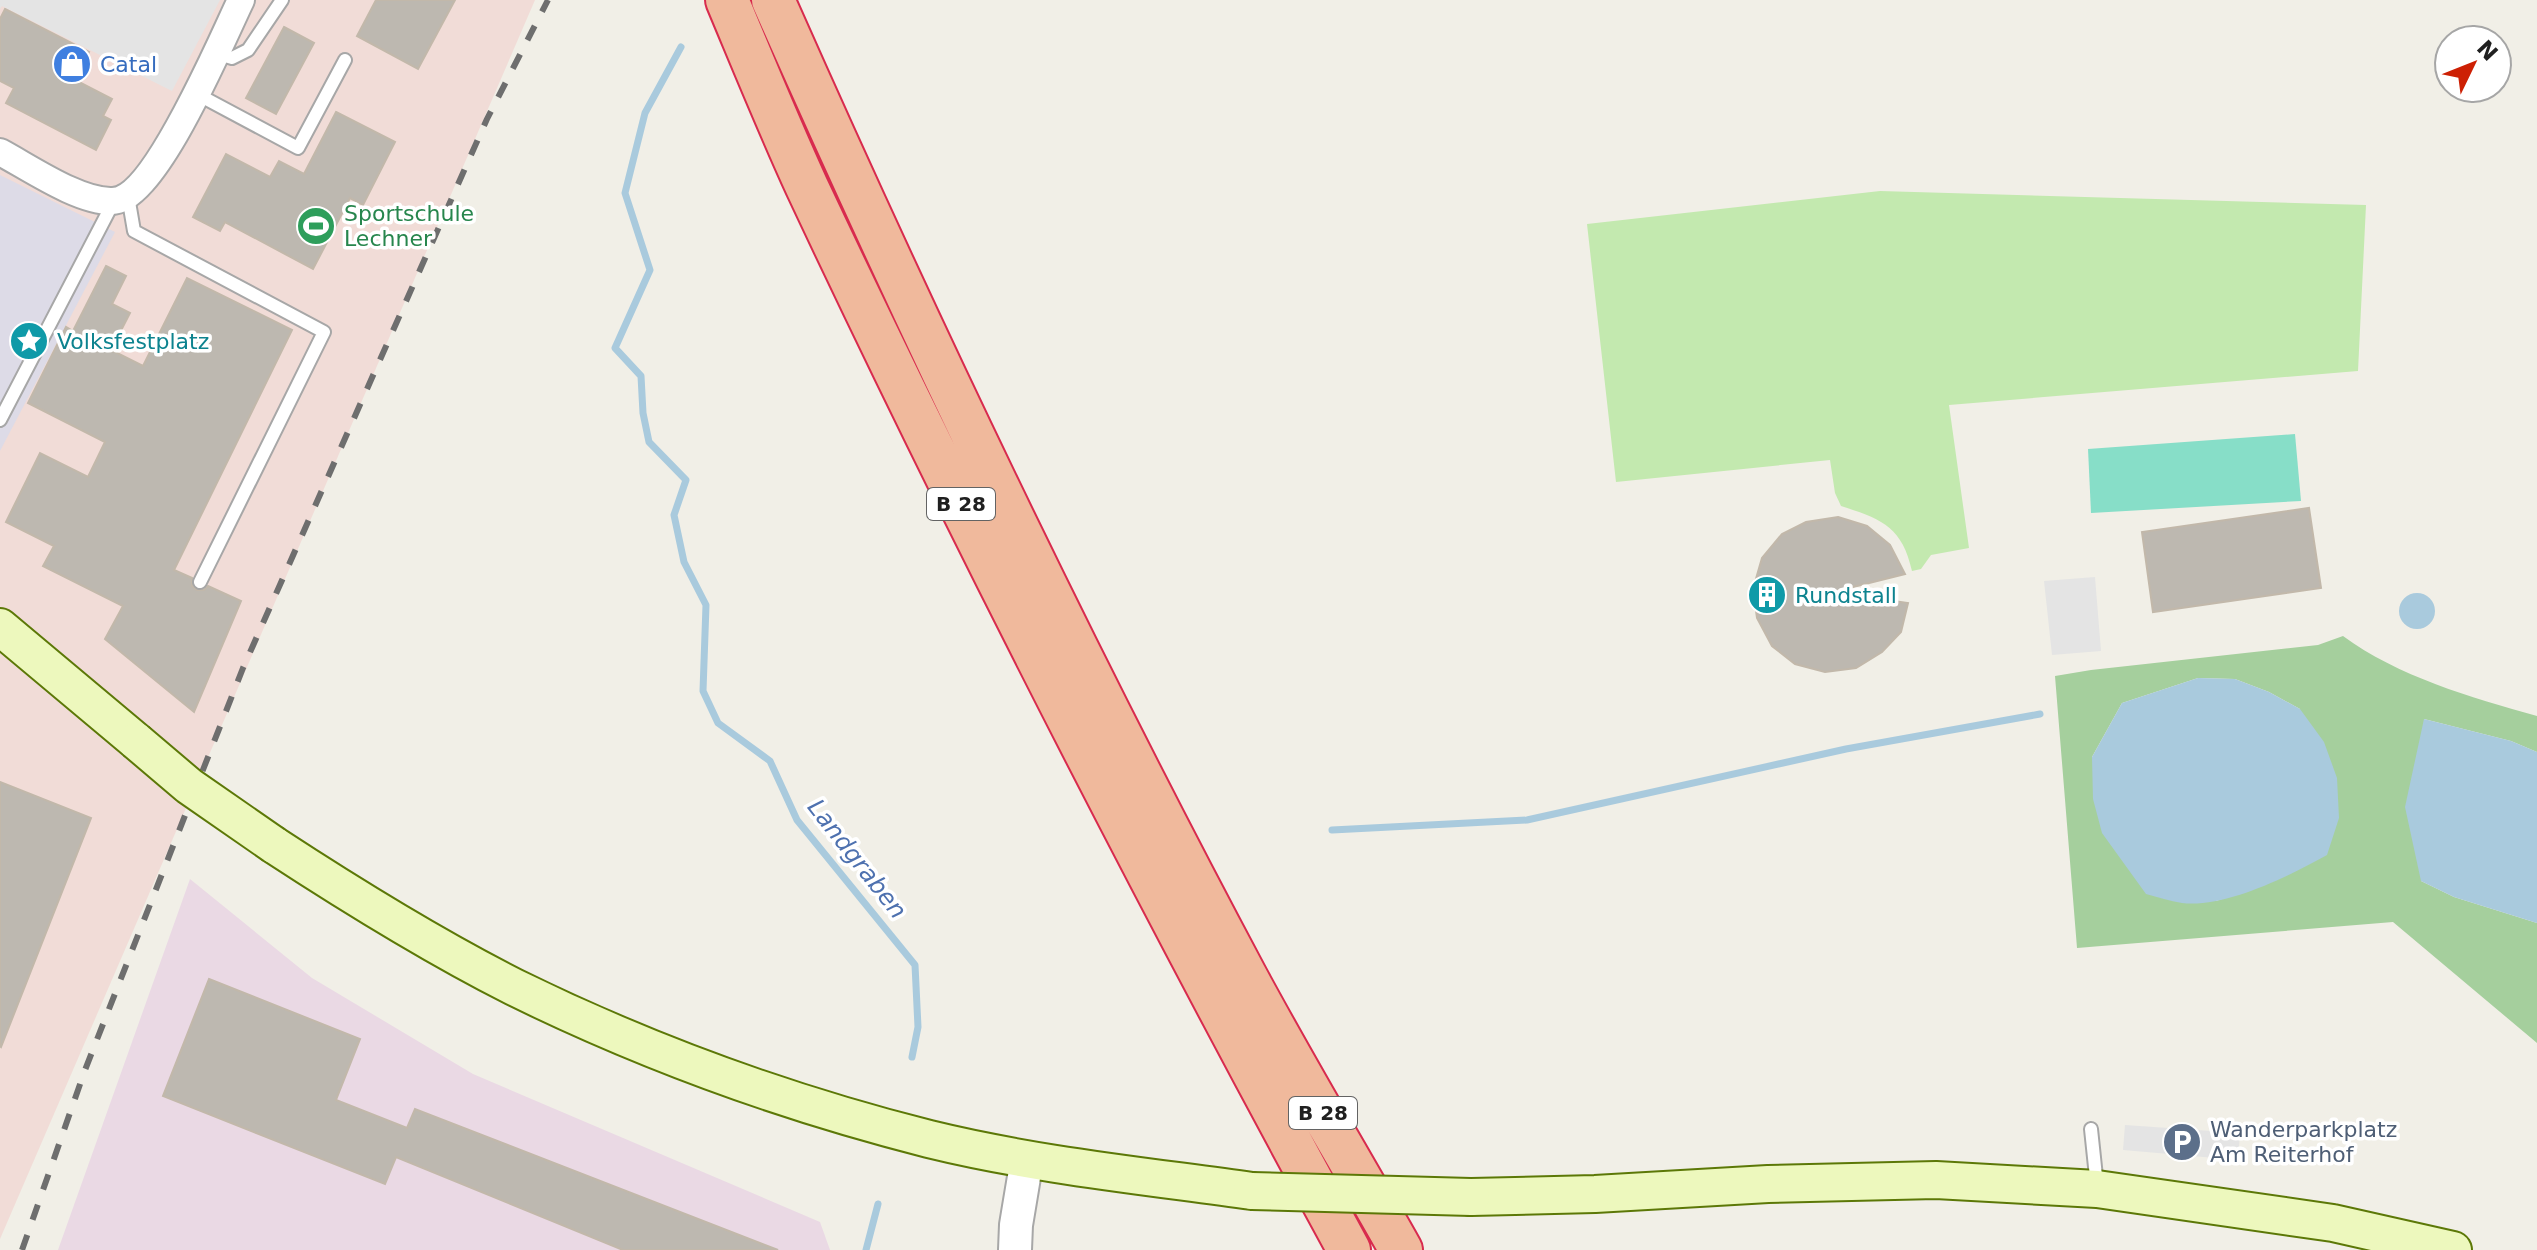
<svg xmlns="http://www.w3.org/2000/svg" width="2537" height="1250" viewBox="0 0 2537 1250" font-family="'DejaVu Sans',sans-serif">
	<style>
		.commercial { fill: #f1dcd7 }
		.industrial { fill: #ead9e4 }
		.grass { fill: #c3e9af }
		.forest { fill: #a5cf9d; fill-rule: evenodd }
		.pitch { fill: #87dec8 }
		.parking { fill: #e4e4e4 }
		.plaza { fill: #dddbe7 }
		.water { fill: #a9cadd }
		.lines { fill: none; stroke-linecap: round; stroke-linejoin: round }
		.stream { stroke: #a9cadd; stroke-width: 7 }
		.building { fill: #bdb8b0; stroke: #c2b8aa; stroke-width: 2 }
		.service-casing { stroke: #a7a7a7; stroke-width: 16 }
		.minor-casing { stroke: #a7a7a7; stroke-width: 30 }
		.tertiary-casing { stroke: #a7a7a7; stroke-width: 36 }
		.secondary-casing { stroke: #5c7807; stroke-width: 40 }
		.trunk-casing { stroke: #d82b4e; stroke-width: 46 }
		.service { stroke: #fff; stroke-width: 12 }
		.minor { stroke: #fff; stroke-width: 26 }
		.tertiary { stroke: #fff; stroke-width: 32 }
		.secondary { stroke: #edf8bd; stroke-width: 36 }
		.trunk { stroke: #f0b99c; stroke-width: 42 }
		.rail { stroke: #6e6e6e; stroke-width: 6; stroke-dasharray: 16 16; stroke-linecap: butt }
		.secondary-bridge-casing { stroke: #5c7807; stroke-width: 40; stroke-linecap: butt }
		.secondary-bridge { stroke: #edf8bd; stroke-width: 36 }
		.labels { text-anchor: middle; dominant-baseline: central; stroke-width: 7; stroke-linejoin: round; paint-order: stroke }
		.shield { fill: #fff; stroke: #636363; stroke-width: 2 }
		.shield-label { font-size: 20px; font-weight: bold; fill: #202020 }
		.shop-label { font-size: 22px; fill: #366cbe; stroke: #fff; text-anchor: start }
		.leisure-label { font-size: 22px; fill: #27864d; stroke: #fff; text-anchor: start }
		.culture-label { font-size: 22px; fill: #0d838f; stroke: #fff; text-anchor: start }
		.service-label { font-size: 22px; fill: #4e5e75; stroke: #fff; text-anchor: start }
		.water-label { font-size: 24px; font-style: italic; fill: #4e71af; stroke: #fff }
	</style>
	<rect width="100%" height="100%" fill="#f1efe7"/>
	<!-- commercial -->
	<path class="commercial" d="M0,0h535l-535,1239z"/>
	<!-- industrial -->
	<path class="industrial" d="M190,879l122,99 161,96 347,148 10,28h-772z"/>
	<!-- grass -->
	<path class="grass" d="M1880,191l486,14 -8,166 -409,34 20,143 -38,7 -10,14 -9,2c-10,-45 -31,-52 -71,-65l-6,-13 -5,-33 -214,22 -29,-258z"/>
	<!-- forest -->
	<path class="forest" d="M2343,636c54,40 129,62 194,80v36l-26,-11 -87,-22 -3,162 33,16 83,26v120l-144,-121 -316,26 -22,-272 36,-6 227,-25zM2198,678l37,1 34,13 31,17 -55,182 -29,10 -124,-144 30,-54z"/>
	<!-- pitch -->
	<path class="pitch" d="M2295,434l6,67 -210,12 -3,-64z"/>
	<!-- parking -->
	<path class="parking" d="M0,0h220l-48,91 -170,-85 -2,3z
		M2095,577l6,74 -49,4 -8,-74z
		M2125,1125l115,8 -2,27 -115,-10z"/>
	<!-- plaza -->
	<path class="plaza" d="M0,175l115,57 -115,219z"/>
	<!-- water -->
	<path class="water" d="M2399 611a18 18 0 1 1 36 0a18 18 0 1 1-36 0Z
		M2198,678l37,1 34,13 31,17 24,33 13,36 2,40 -12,37c-38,21 -101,53 -145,48 -12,-2 -24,-6 -36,-9l-44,-61 -9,-34 -1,-42 30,-54z
		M2424,719l87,22 26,11v171l-83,-26 -33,-16 -16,-74z"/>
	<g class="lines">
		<!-- stream -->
		<path class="stream" d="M681,47l-36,66 -20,80 25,77 -35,78 26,28 2,37 6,29 37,38 -12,35 10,47 22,43 -3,86 15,32 52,38 27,59 118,145 3,62 -6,30
			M1332,830l195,-10 319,-71 194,-35
			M866,1250l12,-46"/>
	</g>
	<!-- building -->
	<path class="building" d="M376,0h79l-37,69 -61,-33z
		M5,9l84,43 -14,28 37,19 -9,17 8,4 -15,30 -90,-47 8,-15 -14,-7v-62z
		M284,27l30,16 -38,71 -30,-16z
		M336,112l59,30 -32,63 -13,-7 -37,71 -88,-47 -5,9 -27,-14 33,-63 44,23 9,-16 25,13z
		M106,266l20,10 -14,28 18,9 -19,37 32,16 44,-88 105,52 -118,240 18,8v8l5,4h7l4,-4 33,15 -47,111 -89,-73 18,-33 -80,-40 11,-20 -48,-24 34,-69 48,24 17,-35 -77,-39 38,-76 7,4z
		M2309,508l12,80 -168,24 -11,-80z
		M1838,517l29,9 23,19 15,29 -72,18 75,11 -7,29 -19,20 -26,16 -31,4 -30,-8 -23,-18 -15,-28 -4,-29 9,-31 20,-24 24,-12z
		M0,782l91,36 -90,229 -1,-1z
		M209,979l151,60 -24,61 71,28 8,-19 363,141h-155l-227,-93 -11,27 -222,-88z"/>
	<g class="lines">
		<!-- service casing -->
		<g class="service-casing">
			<path id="service" d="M215,53l17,5 16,-8 34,-50
				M195,93l103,55 47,-88
				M128,196l6,35 190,101 -124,250
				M0,420l114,-219
				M2091,1129l6,57"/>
		</g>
		<!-- minor casing -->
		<g class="minor-casing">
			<path id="minor" d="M0,152c30,16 79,50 112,49 43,0 110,-162 129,-201"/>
		</g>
		<!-- tertiary casing -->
		<g class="tertiary-casing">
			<path id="tertiary" d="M1015,1250l1,-25 11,-66"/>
		</g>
		<!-- secondary casing -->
		<g class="secondary-casing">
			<path id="secondary" d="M0,627l136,114
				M274,845c78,51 157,100 240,142 132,65 273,116 415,152 106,26 216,37 323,52
				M1471,1197l124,-3 173,-10 168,-4 161,9 236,34 120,27"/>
		</g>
		<!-- trunk casing -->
		<g class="trunk-casing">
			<path id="trunk" d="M727,0c26,62 52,126 80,187 169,360 352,714 542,1063
				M773,0c146,330 302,656 472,975 50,93 104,183 156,275"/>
		</g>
		<!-- service -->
		<use href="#service" class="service"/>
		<!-- minor -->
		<use href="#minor" class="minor"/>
		<!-- tertiary -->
		<use href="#tertiary" class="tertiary"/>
		<!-- secondary -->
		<use href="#secondary" class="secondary"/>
		<!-- trunk -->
		<use href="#trunk" class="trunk"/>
		<!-- rail -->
		<path class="rail" d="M22,1250l63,-180 158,-402 244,-549 61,-119"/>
		<!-- secondary-bridge casing -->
		<g class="secondary-bridge-casing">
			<path id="secondary-bridge" d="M136,741l53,45 85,59
				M1252,1191l219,6"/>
		</g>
		<!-- secondary-bridge -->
		<use href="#secondary-bridge" class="secondary-bridge"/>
	</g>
	<!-- icons -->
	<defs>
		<g id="shop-disc" transform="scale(2)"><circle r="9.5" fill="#3f7fe0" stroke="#fff"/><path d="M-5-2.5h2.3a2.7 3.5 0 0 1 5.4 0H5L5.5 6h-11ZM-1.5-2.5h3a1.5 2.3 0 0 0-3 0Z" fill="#fff"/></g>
		<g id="stadium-disc" transform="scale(2)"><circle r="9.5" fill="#2e9e5b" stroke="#fff"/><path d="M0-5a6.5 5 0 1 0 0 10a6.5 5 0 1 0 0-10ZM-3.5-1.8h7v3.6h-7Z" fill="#fff"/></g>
		<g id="sight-disc" transform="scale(2)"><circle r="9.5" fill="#0f9aa8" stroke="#fff"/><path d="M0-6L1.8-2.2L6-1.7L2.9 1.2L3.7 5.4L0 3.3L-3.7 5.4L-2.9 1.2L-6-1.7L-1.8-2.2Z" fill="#fff"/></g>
		<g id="building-disc" transform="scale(2)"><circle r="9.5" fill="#0f9aa8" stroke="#fff"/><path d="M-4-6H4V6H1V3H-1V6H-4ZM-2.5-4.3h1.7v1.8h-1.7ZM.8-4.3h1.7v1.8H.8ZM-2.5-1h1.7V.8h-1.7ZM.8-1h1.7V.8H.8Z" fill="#fff"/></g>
		<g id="parking-disc" transform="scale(2)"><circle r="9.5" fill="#5c6f8a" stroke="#fff"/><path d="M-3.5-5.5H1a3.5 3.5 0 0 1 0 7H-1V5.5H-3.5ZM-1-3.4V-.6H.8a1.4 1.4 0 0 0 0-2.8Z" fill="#fff"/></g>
	</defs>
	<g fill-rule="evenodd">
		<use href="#shop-disc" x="72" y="64"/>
		<use href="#stadium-disc" x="316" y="226"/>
		<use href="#sight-disc" x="29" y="341"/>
		<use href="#building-disc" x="1767" y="595"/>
		<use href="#parking-disc" x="2182" y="1142"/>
	</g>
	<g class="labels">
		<!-- shield labels -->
		<g class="shield">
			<rect x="927" y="488" width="68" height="32" rx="6"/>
			<rect x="1289" y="1097" width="68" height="32" rx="6"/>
		</g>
		<g class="shield-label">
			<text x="961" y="504">B 28</text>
			<text x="1323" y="1113">B 28</text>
		</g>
		<!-- shop labels -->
		<g class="shop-label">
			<text x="100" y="64">Catal</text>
		</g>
		<!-- leisure labels -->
		<g class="leisure-label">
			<text x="344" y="213">Sportschule<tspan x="344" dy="25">Lechner</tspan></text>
		</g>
		<!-- culture labels -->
		<g class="culture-label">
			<text x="57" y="341">Volksfestplatz</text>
			<text x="1795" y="595">Rundstall</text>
		</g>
		<!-- service labels -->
		<g class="service-label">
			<text x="2210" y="1129">Wanderparkplatz<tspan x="2210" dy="25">Am Reiterhof</tspan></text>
		</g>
		<!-- water labels -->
		<g class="water-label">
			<text transform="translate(857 859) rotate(52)">Landgraben</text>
		</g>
	</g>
	<!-- north arrow -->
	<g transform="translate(2473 64) rotate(47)"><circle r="38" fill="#ffffff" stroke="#a6a6a6" stroke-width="2"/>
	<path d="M0-6L14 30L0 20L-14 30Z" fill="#cd2004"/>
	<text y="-12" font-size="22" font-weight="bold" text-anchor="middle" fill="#202020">N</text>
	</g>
</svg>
